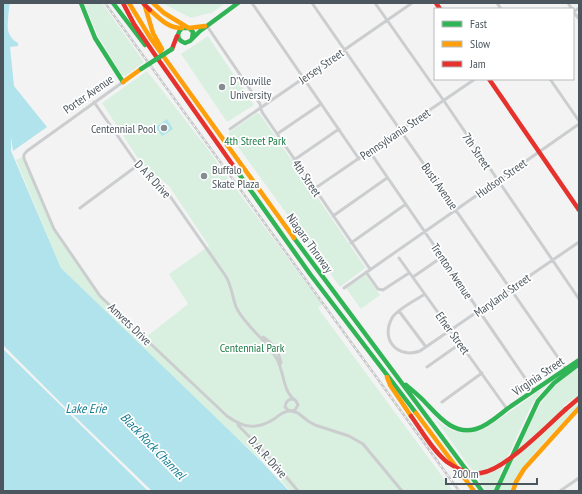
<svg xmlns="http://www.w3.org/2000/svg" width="582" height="494" viewBox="0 0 582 494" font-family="'PT Sans Narrow',sans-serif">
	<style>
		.green { fill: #d9f0e1 }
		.water { fill: #b0e3eb }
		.pier { fill: #f3f3f3 }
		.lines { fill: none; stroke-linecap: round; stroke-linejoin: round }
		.street { stroke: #cbcdce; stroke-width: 3 }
		.fast { stroke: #30b455; stroke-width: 4.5 }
		.slow { stroke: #ff9f0a; stroke-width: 4.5 }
		.jam { stroke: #e5322d; stroke-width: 4.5 }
		.rail-casing { stroke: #c7c8c9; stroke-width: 2.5 }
		.rail { stroke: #fff; stroke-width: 1; stroke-dasharray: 3; stroke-linecap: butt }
		.fast-bridge { stroke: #30b455; stroke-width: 4.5 }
		.jam-bridge { stroke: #e5322d; stroke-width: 4.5 }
		.poi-dot { fill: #868d92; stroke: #fff; stroke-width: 1.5 }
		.labels { text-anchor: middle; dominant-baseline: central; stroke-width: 3.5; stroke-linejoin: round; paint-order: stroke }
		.street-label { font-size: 12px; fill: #4b565e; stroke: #fff }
		.poi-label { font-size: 12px; fill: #4b565e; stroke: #fff; text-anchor: start }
		.park-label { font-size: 12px; fill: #1e7d47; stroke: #fff }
		.water-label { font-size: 13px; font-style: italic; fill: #157e90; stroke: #fff }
	</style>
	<rect width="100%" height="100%" fill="#f3f3f3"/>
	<!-- green -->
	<path class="green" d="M84,3h18l42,59 -19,14 -3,-1 -24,-39z
		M162,3h64l-16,11 -1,-1 -18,5z
		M208,36l46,69 -27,17 -46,-68z
		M147,71l57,73 32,45 86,115 -4,4 135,183h-163l-17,-20 -52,-48 -160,-155 -45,-108 7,-3 31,72 46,67 45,42 43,-34 -19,-30 40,-28 -40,-60 -28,-23 -39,-60z
		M257,113l3,1 105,153v1l-25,19 -112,-154z
		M366,275l14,20 -19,14 -15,-21z
		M579,367v28l-16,11 4,4 12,-9v4c-17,19 -63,63 -68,86h-24l-54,-75 11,11 1,-1 8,5 9,2h9l11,-3 19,-12 52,-37 -11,9 -10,14 -31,67 -3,10 4,2c15,-30 29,-70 50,-95 8,-8 18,-14 27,-21z"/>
	<!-- water -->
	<path class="water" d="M3,3h7c-1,3 -3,24 -2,27 1,5 5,11 10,13v3l-8,1 4,39 33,41 -34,24 -2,-14v14l50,117 201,194 27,29h-286z
		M167,119l6,10 -11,7 -6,-9z"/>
	<!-- pier -->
	<path class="pier" d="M3,345l58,58 91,88h-4l-145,-142z"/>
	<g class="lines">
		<!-- street -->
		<path class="street" d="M252,3l107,156
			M312,3l254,366
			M375,3l69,98 135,198
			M497,3l4,6
			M568,3l4,6
			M573,11l6,8
			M573,12l6,-4
			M207,26l53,78 2,8 108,157
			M550,79l29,42
			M123,82l-96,69c-4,4 -4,5 -2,10l29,68 46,67 127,120c16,12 30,14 47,3 6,-4 9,-8 16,-8
			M94,102l46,66 17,12 8,9 60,86c7,10 7,23 12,34 11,20 29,30 40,50 7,13 6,33 18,41
			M230,129l182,-126
			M277,134l44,-30
			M370,152l164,239
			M294,160l45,-31
			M314,189l161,-110
			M80,208l58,-43
			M333,216l54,-38
			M351,243l55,-39
			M399,258l108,151
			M366,272l12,17 5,1 26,-17
			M413,277l29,-20
			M344,288l235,-164
			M425,294c-9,6 -28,15 -33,24 -12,22 6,41 28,33l159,-109
			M399,311l27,36
			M263,337c10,6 16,15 18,26
			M427,367l34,-24
			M442,402l40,-29
			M291,411l4,-1 3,-5 -2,-4c-4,-3 -8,-2 -10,2l-1,4 3,3 10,3 10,8 7,4 34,11 14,8 39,47
			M238,425l34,35 26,31
			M560,491l19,-13"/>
		<!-- fast -->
		<path class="fast" d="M81,3l14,35 28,44
			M113,3l32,42
			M192,39l1,-7 -4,-4h-7c-6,6 -5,12 3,15l5,-2 10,-10 38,-28
			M237,171l73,103 106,139
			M294,238l188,253
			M406,385c6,5 11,9 16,14 15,15 30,37 54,30 11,-3 22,-13 31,-20
			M507,409l72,-49
			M496,491l42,-90 16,-18 25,-19"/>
		<!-- slow -->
		<path class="slow" d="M129,3l22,36 143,199
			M144,3l9,30 9,16
			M153,3l11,10 23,14
			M150,10c10,9 18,18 32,18
			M189,28l16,-2
			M123,82l18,-13
			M387,377l3,8 21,31
			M416,413l58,78
			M513,491l3,-9 8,-13 55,-61"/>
		<!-- jam -->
		<path class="jam" d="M123,3l11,21 19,28 84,119
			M436,3l4,6
			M172,49l5,-13
			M489,79l90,131
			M566,409l13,-11"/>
		<!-- rail casing -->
		<g class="rail-casing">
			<path id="rail" d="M105,3l354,488"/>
		</g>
		<!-- rail -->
		<use href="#rail" class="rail"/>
		<!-- fast-bridge -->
		<path class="fast-bridge" d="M141,69l31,-20"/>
		<!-- jam-bridge -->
		<path class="jam-bridge" d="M143,3l7,7
			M411,416c11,15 21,34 36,46 10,7 21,13 34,11 25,-4 65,-46 85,-64"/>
	</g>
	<!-- markers -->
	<g class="poi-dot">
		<circle cx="222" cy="87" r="4"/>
		<circle cx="164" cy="128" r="4"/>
		<circle cx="204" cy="176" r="4"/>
	</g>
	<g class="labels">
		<!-- street labels -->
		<g class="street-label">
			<text transform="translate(321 66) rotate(-35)">Jersey Street</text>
			<text transform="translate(88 94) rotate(-35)">Porter Avenue</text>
			<text transform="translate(395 134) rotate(-34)">Pennsylvania Street</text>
			<text transform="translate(477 151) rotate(56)">7th Street</text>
			<text transform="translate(307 178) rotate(56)">4th Street</text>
			<text transform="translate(501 178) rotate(-35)">Hudson Street</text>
			<text transform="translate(153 179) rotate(47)">D A R Drive</text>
			<text transform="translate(440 186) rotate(55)">Busti Avenue</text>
			<text transform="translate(310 243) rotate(54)">Niagara Thruway</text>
			<text transform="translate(452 271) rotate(56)">Trenton Avenue</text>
			<text transform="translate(502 295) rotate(-35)">Maryland Street</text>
			<text transform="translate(130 324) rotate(44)">Amvets Drive</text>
			<text transform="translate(453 333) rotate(54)">Efner Street</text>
			<text transform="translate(538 376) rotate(-34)">Virginia Street</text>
			<text transform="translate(268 457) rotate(48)">D. A. R. Drive</text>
		</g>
		<!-- poi labels -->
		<g class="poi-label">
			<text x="230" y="80">D'Youville<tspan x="230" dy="14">University</tspan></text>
			<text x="156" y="128" text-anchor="end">Centennial Pool</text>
			<text x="212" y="169">Buffalo<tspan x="212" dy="14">Skate Plaza</tspan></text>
		</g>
		<!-- park labels -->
		<g class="park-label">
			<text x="255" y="140">4th Street Park</text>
			<text x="252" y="347">Centennial Park</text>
		</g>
		<!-- water labels -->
		<g class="water-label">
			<text x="86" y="408">Lake Erie</text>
			<text transform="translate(153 446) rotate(46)">Black Rock Channel</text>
		</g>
	</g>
	<!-- border -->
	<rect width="582" height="494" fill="none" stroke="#4b565e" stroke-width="8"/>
	<!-- legend -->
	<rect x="434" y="8" width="140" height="72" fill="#ffffff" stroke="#b7bbbf"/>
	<rect x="442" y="21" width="20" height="6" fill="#30b455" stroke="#b7bbbf"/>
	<text x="470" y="28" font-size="12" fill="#4b565e">Fast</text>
	<rect x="442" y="41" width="20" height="6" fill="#ff9f0a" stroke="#b7bbbf"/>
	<text x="470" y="48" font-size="12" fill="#4b565e">Slow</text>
	<rect x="442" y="61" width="20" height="6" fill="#e5322d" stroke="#b7bbbf"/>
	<text x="470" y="68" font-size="12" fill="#4b565e">Jam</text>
	<!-- scale -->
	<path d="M446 478v6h91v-6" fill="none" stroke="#4b565e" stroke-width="2"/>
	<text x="452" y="478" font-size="12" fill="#4b565e" stroke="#ffffff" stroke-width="3" paint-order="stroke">200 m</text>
</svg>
